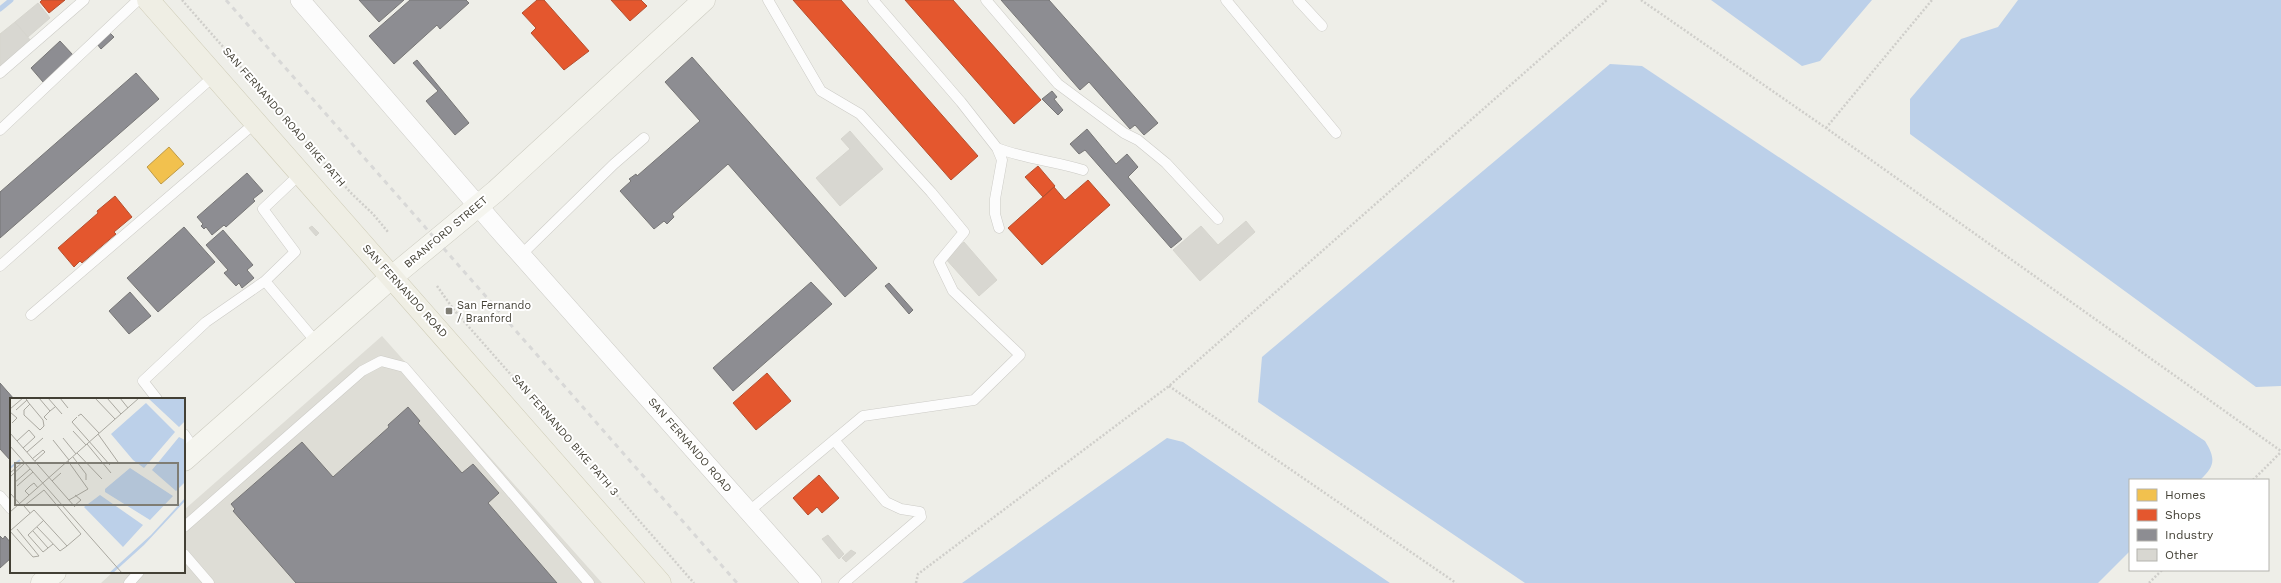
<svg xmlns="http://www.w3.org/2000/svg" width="2281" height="583" viewBox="0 0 2281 583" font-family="'Work Sans',sans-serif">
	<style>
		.industrial { fill: #deddd6 }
		.water { fill: #bcd0e9 }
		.homes { fill: #f2c14e; stroke: #be9a46 }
		.shops { fill: #e4572e; stroke: #b45030 }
		.industry { fill: #8d8d92; stroke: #777676 }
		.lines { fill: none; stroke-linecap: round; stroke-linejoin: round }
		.stream { stroke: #bcd0e9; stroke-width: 5 }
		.building { fill: #d8d7d1; stroke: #d6d5ce }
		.service-casing { stroke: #cccbc6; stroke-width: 11 }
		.minor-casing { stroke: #cccbc6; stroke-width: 20 }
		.secondary-casing { stroke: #cccbc0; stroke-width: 23 }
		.primary-casing { stroke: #cfccb7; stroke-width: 23 }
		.path { stroke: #cfceca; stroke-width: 2.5; stroke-dasharray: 2 2; stroke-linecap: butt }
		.service { stroke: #fcfcfc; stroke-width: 10 }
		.minor { stroke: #fcfcfc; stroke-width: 19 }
		.secondary { stroke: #f5f5ef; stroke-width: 22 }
		.primary { stroke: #efeee4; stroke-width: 22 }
		.rail { stroke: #d8d8d7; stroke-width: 3; stroke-dasharray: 5 5; stroke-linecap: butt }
		.poi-dot { fill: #7f7d74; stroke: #fff; stroke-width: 1.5 }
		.labels { text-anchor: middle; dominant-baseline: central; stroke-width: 4; stroke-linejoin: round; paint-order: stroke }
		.street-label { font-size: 11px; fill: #434035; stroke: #fff }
		.poi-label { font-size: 11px; fill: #434035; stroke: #fff; text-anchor: start }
		.inset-river { fill: none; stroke: #bcd0e9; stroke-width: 2 }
		.inset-road { fill: none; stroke: #aaa8a0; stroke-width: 1 }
		.view { fill: #7f7d74; fill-opacity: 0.15; stroke: #7f7d74; stroke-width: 2 }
		.inset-edge { fill: none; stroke: #434035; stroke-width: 2 }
	</style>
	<rect width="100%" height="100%" fill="#eeeee8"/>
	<!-- industrial -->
	<path class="industrial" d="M382,336l220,247h-501l12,-11h71v-62z"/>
	<!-- water -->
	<path class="water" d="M1711,0h161l-52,61 -18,5z
		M2018,0h263v386l-25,1 -346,-253v-35l51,-60 37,-12z
		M1610,64l32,2 563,375c11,18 10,25 -5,39h-70v71l-32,32h-573l-267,-181 4,-45z
		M1167,438l16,4 207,141h-428z"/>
	<!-- homes -->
	<path class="homes" d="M169,147l15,17 -23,20 -14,-17z"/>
	<!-- shops -->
	<path class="shops" d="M42,0h23l-16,13 -9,-11z
		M537,0h7l45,51 -25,19 -33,-37 5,-5 -14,-15z
		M611,0h30l6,6 -17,15z
		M793,0h48l137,156 -27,24z
		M905,0h48l88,100 -27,24z
		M1038,166l17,20 -12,11 -18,-20z
		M1088,180l22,25 -68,60 -34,-37 46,-41 11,13z
		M115,196l17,21 -18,15 2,2 -34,29 -2,-2 -6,6 -16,-19 40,-35 -1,-2z
		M767,373l24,28 -35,29 -23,-27z
		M819,475l20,23 -17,15 -5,-6 -9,8 -15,-17z"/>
	<!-- industry -->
	<path class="industry" d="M359,0h45l-25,22z
		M410,0h56l3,3 -29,26 -3,-4 -43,39 -25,-28z
		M1001,0h48l109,123 -14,12 -9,-10 -5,4 -41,-47 -9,8z
		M110,33l4,4 -13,12 -4,-5z
		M60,41l13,14 -30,27 -12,-14z
		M692,57l185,211 -32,29 -117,-133 -56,50 2,3 -7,7 -3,-3 -10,8 -34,-38 11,-10 -2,-2 7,-5 1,2 63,-55 -35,-39z
		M417,60l52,63 -14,12 -29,-34 12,-10 -25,-28z
		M136,73l23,26 -159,139v-46z
		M1052,91l5,6 -3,2 9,11 -5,5 -16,-16z
		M1087,129l29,35 11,-10 11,13 -10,10 54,62 -11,9 -86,-98 -6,4 -9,-10z
		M247,173l16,18 -10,8 2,2 -29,26 -2,-2 -12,10 -6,-8 -2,2 -3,-3 2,-2 -6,-7z
		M184,227l31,35 -57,50 -31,-34z
		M223,230l30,35 -6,5 7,8 -12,10 -3,-5 -3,3 -12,-13 4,-3 -22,-25z
		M811,282l21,22 -99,87 -20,-23z
		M889,283l24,27 -4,4 -24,-28z
		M130,292l21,24 -22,18 -20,-23z
		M0,383l14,16h-3v66l-2,-2 2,-2 -11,-12z
		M408,407l12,14 -2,2 44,50 11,-9 26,29 -11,10 69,80h-261l-63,-72 2,-2 -4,-5 71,-62 31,35 56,-50 -1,-2z
		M0,536l3,3 2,-3 6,7v15l-11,10z"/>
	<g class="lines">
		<!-- stream -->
		<path class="stream" d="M0,9l11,-9"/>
	</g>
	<!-- building -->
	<path class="building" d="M38,3l12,15 -22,19 -13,-15z
		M15,22l16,19 -31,25v-32z
		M850,131l33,38 -43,37 -24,-28 34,-29 -9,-10z
		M1246,221l9,11 -55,49 -27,-31 28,-24 17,19z
		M312,226l7,7 -3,3 -7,-8z
		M964,242l33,38 -18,16 -34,-38z
		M828,535l16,19 -5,5 -17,-20z
		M851,550l5,3 -10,9 -4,-4z"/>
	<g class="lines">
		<!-- service casing -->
		<g class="service-casing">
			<path id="service" d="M873,0l88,102 36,46 5,12 -7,39v15l4,14
				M986,0l72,84 66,49 14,7 28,23 52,56
				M1226,0l110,133
				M1298,0l24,26
				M0,73l84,-73
				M0,130l138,-130
				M997,148c28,11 58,13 86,22
				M522,254l92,-90 30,-26
				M0,266l214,-190
				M265,281l30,-29 -32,-43 37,-35
				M31,315l224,-192
				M157,399l-14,-18 63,-59 59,-41 52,62
				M184,434l11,16
				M834,440l52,62 15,7 19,3 1,5 -77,66
				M0,496l11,13
				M748,512l115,-96 111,-16 46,-45 -67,-64 -14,-29 25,-30 -33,-40 -71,-78 -39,-23 -53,-91
				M184,527l178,-156 19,-10 23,6 185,216
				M184,554l25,29
				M129,583l10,-11"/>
		</g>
		<!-- minor casing -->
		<g class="minor-casing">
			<path id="minor" d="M300,0l198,229 314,354"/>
		</g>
		<!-- secondary casing -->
		<g class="secondary-casing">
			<path id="secondary" d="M184,460l208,-183 104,-86 208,-191
				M42,583l13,-11"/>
		</g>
		<!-- primary casing -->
		<g class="primary-casing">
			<path id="primary" d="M148,0l512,583"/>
		</g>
		<!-- path -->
		<path class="path" d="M182,0l169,193 22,21 15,18
			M1641,0l185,128 455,323
			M1826,128l106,-128
			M437,286l17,24 240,273
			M1169,386l287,197
			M2253,480l28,-28
			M916,583l2,-9 251,-188 438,-386
			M2149,583l13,-13"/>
		<!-- service -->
		<use href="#service" class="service"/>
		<!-- minor -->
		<use href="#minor" class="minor"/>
		<!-- secondary -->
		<use href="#secondary" class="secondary"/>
		<!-- primary -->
		<use href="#primary" class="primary"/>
		<!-- rail -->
		<path class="rail" d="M226,0l511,583"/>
	</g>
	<!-- markers -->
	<rect class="poi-dot" x="445" y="307" width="8" height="8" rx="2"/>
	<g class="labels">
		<!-- street labels -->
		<g class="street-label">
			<text transform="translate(284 117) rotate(49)">SAN FERNANDO ROAD BIKE PATH</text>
			<text transform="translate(446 232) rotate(-40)">BRANFORD STREET</text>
			<text transform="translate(405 291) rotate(48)">SAN FERNANDO ROAD</text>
			<text transform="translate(565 435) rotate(49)">SAN FERNANDO BIKE PATH 3</text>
			<text transform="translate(690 445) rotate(49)">SAN FERNANDO ROAD</text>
		</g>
		<!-- poi labels -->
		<g class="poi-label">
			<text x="457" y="305">San Fernando<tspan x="457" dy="13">/ Branford</tspan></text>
		</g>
	</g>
	<!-- overview -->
	<g transform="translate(10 398)">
		<rect width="175" height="175" fill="#eeeee8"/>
		<path d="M175,0v23l-6,6 -30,-28zM136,5l29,29 -31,36 -11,-8 -22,-26zM169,39l6,3v42l-9,9 -24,-21zM120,70l43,28 -23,24 -45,-28v-3zM90,97l43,30 -20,22 -39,-40zM175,100v3l-41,44 -31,28h-4l42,-38z" fill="#bcd0e9"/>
		<path class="inset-river" d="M0,70l10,-8"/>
		<path class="inset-road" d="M29,0l11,13 5,-4M38,0l14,16M50,0l8,10M85,0l20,21M97,0l14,16M110,0l8,10M17,2l1,2 15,18 1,6 -4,4 -16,-15v-5l6,-6M0,11l13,-11M6,12l11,-10 -2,-2M0,14l7,6 -5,5M68,18l3,-2 18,19M67,19l-5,5 38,43M37,22l-3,-3 6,-6M63,33l13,14M0,35l65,74M88,36l20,28M53,40l13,16M43,42l16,20M7,43l12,-11 6,7 -12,11M77,46l24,29M0,48l112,127M17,54l16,-14M67,55l25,26M63,59l13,17v6M22,61l11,-9 2,2 -10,9M58,63l20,28 -19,11M0,75l14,-12M0,79l15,-14M42,83l9,-8M4,85l16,-14M7,88l16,-14M0,95l10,11M19,97l-4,-4 5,-5 4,-3 4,5M64,108l7,-6 -6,-5M0,114l129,-114M34,122l-16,15 15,17 10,-8M27,129l23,24 7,-5M0,133l17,-15 7,-6 33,36 14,-12 -37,-44 -20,16 6,7M0,133l23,26 6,-1 -22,-27M23,133l15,17"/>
		<path class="view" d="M5,65h163v42h-163z"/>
		<rect width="175" height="175" class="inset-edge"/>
	</g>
	<!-- legend -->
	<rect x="2129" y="479" width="140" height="92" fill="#ffffff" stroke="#b4b3ae"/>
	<rect x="2137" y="489" width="20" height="12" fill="#f2c14e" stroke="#b4b3ae"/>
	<text x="2165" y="499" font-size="12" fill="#434035">Homes</text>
	<rect x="2137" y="509" width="20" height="12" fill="#e4572e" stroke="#b4b3ae"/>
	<text x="2165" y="519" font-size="12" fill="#434035">Shops</text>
	<rect x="2137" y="529" width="20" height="12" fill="#8d8d92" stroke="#b4b3ae"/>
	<text x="2165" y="539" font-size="12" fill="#434035">Industry</text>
	<rect x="2137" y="549" width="20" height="12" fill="#d8d7d1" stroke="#b4b3ae"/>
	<text x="2165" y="559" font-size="12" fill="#434035">Other</text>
</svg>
